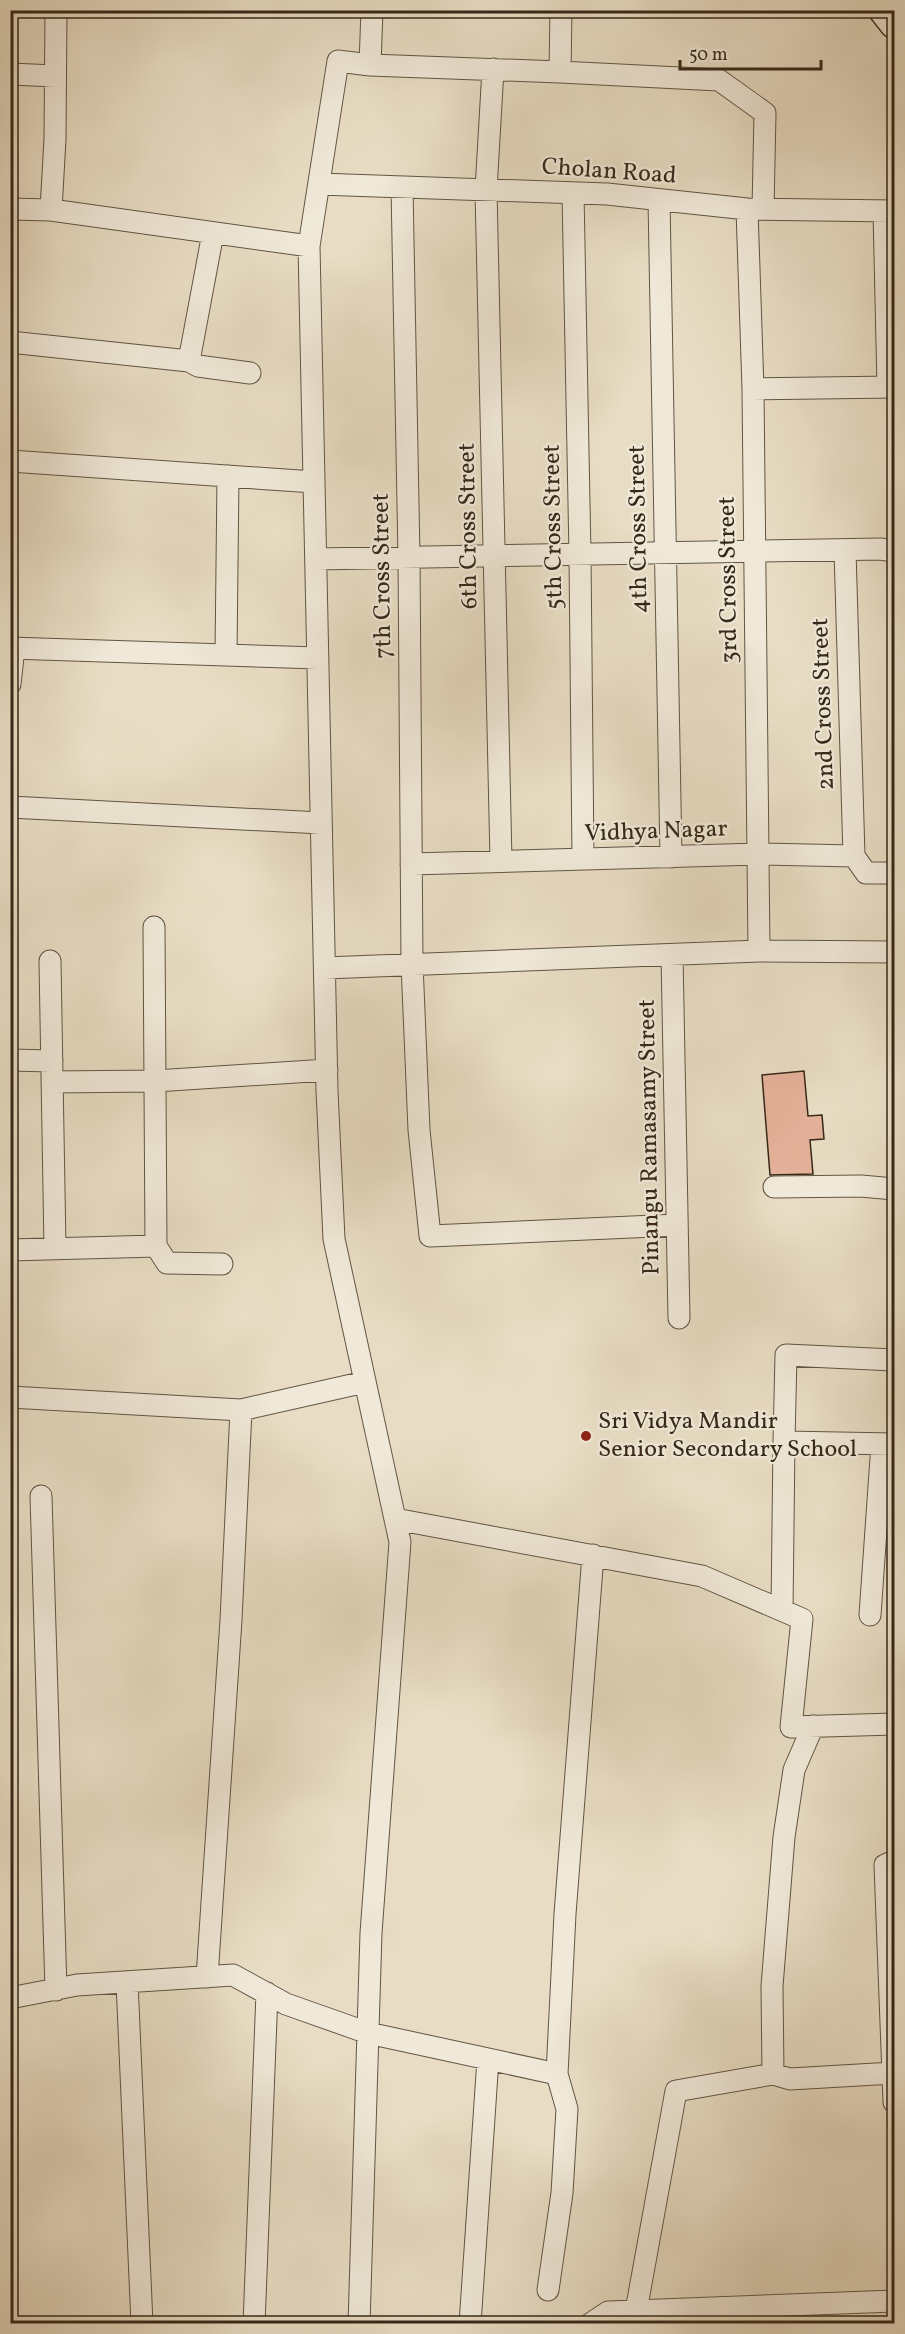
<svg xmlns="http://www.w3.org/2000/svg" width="905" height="2334" viewBox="0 0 905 2334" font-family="Vollkorn,serif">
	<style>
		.building { fill: #e5b19a; stroke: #362818; stroke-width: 1.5 }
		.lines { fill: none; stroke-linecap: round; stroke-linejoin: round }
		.minor-casing { stroke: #625543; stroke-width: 23 }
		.secondary-casing { stroke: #362818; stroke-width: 31 }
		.minor { stroke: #f0e9d9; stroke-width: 21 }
		.secondary { stroke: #f0e9d9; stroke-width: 28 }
		.poi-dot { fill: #8f2418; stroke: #f0e9d9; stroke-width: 2 }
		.labels { text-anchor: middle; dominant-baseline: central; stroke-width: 4.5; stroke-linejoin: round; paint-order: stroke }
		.street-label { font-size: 24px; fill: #362818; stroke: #f0e9d9 }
		.poi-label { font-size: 24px; fill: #362818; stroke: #f0e9d9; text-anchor: start }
	</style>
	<rect width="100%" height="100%" fill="#e8ddc4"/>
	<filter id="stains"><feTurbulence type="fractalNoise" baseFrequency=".00333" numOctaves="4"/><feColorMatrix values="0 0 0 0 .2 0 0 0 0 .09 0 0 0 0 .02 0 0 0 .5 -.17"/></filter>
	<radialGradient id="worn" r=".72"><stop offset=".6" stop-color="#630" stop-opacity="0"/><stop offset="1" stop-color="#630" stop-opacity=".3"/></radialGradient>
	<!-- building -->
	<path class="building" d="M804,1071l4,45 14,-1 2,24 -14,1 3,34 -43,1 -8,-100z"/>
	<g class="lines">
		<!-- minor casing -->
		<g class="minor-casing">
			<path id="minor" d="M372,10l-2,55 190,7 1,-62
				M493,69l-7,121 15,671
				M560,72l159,8 46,33 -2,96
				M10,74l45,2
				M319,184l288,10 140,15 147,2
				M402,187l7,370 3,407 7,166 11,106 247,-11
				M573,193l7,362 3,304
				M659,200l12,657
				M10,209l41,1 4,-71 1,-129
				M747,209l6,180 6,562
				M51,210l258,36
				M884,211l4,176
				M10,342l179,19 9,5 52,7
				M189,361l24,-128
				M753,389l141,-2
				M10,461l304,21
				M845,550l9,306
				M316,559l564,-10 14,2
				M10,648l308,10
				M226,655l2,-179
				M10,684l4,-36
				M10,807l311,16
				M411,864l347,-10 96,2 12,17h28
				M672,955l7,363
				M50,961l5,286
				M325,968l434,-17 135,1
				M10,1060l42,1
				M52,1082l103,-1 172,-11
				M774,1187l87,-1 33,3
				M156,1246l11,17 55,1
				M10,1250l146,-4 -2,-319
				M894,1360l-108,-5 -2,87 110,2
				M10,1397l231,13 124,-28
				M41,1496l15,494
				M395,1519l307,57 100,43 -11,108 103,-3
				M782,1610l2,-168
				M870,1615l12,-171
				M894,1861l-9,4 9,237
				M207,1977l24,-357 10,-210
				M127,1982l15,342
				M10,1998l67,-13 156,-10 53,29 82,29 189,41 8,-160 28,-359
				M773,2074l-1,-88 12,-149 10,-67 19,-44
				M548,2290l14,-97 5,-84 -10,-35
				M636,2311l40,-220 97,-17 17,5 103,-6
				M254,2324l13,-331
				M359,2324l12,-391 29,-391 -66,-303 -7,-148 -18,-845 29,-185 32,4
				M470,2324l18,-265
				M590,2324l18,-12 286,-11"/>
		</g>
		<!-- secondary casing -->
		<g class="secondary-casing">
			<path id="secondary" d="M883,10l11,14"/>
		</g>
		<!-- minor -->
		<use href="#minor" class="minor"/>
		<!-- secondary -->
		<use href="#secondary" class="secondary"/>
	</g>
	<!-- markers -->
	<circle class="poi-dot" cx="586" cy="1436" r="6"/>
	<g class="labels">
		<!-- street labels -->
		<g class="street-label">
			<text transform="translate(609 172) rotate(4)">Cholan Road</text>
			<text transform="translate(469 526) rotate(-91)">6th Cross Street</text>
			<text transform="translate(554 527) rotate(-91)">5th Cross Street</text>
			<text transform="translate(639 529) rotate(-91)">4th Cross Street</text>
			<text transform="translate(383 576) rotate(-91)">7th Cross Street</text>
			<text transform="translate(729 580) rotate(-91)">3rd Cross Street</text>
			<text transform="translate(824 704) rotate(-92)">2nd Cross Street</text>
			<text transform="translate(656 832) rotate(-2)">Vidhya Nagar</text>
			<text transform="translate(650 1137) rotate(-91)">Pinangu Ramasamy Street</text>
		</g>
		<!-- poi labels -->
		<g class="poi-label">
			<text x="598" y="1422">Sri Vidya Mandir<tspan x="598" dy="28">Senior Secondary School</tspan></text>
		</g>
	</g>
	<!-- margin -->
	<rect width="905" height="2334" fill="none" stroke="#e8ddc4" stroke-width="36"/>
	<rect x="12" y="12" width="881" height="2310" fill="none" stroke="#362818" stroke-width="3"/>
	<rect x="18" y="18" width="869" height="2298" fill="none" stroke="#362818" stroke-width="1.5"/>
	<!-- scale -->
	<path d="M680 60v9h141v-9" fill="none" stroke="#362818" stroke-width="3"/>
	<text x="689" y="60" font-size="18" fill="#362818" stroke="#f0e9d9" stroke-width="4.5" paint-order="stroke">50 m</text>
	<rect width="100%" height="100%" filter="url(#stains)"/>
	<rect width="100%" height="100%" fill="url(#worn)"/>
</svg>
